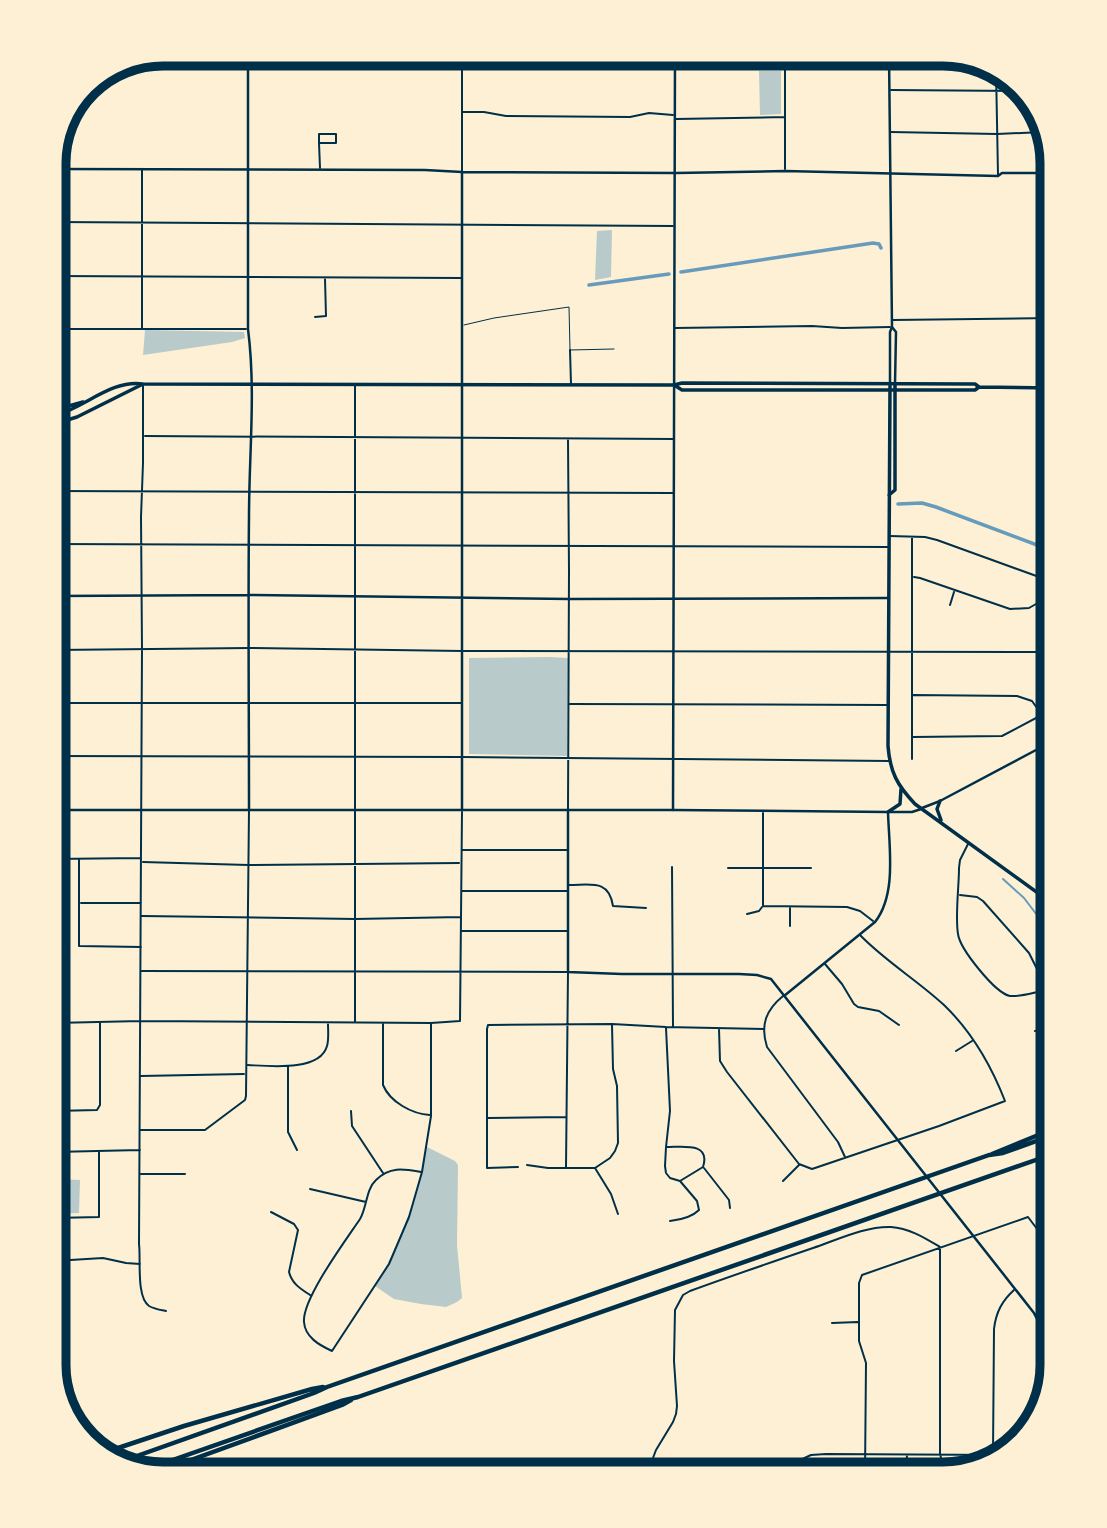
<svg xmlns="http://www.w3.org/2000/svg" width="1107" height="1528" viewBox="0 0 1107 1528" font-family="Montserrat,sans-serif">
	<style>
		.green { fill: #b9caca }
		.lines { fill: none; stroke-linecap: round; stroke-linejoin: round }
		.stream { stroke: #669bbc; stroke-width: 2 }
		.canal { stroke: #669bbc; stroke-width: 3.5 }
		.service { stroke: #003049; stroke-width: 1 }
		.minor { stroke: #003049; stroke-width: 2 }
		.tertiary { stroke: #003049; stroke-width: 2.5 }
		.secondary { stroke: #003049; stroke-width: 2.5 }
		.primary { stroke: #003049; stroke-width: 3.5 }
		.motorway { stroke: #003049; stroke-width: 4.5 }
		.rim { fill: none; stroke: #003049; stroke-width: 9 }
	</style>
	<rect width="100%" height="100%" fill="#fdf0d5"/>
	<!-- green -->
	<path class="green" d="M759,71h22v43l-21,1z
		M612,230l-1,47 -16,3 2,-49z
		M145,330l99,2 1,6 -13,4 -89,13z
		M550,657l18,1 -1,98 -98,-2v-96z
		M427,1147l28,14 3,4 -1,80 5,53 -5,4 -11,5 -25,-3 -27,-5 -19,-13c27,-44 41,-88 52,-139z
		M54,1179l26,1 -1,33 -25,1z"/>
	<g class="lines">
		<!-- stream -->
		<path class="stream" d="M1003,879l21,19 29,38"/>
		<!-- canal -->
		<path class="canal" d="M681,272l192,-29 6,1 2,4
			M589,285l80,-11
			M898,504l24,-1 14,4 117,44"/>
		<!-- service -->
		<path class="service" d="M464,325l30,-7 75,-11 1,43 44,-1"/>
		<!-- minor -->
		<path class="minor" d="M462,54v117
			M564,54v11
			M785,54v115
			M249,62l279,4 257,-1
			M996,69l2,106
			M891,90l129,1
			M462,112h22l22,4 124,1 19,-4 24,2
			M676,119l109,-2
			M891,132l106,2 47,-2
			M319,134h17v9h-17z
			M319,143l1,25
			M55,222l618,4
			M54,276l407,2
			M315,317l11,-1 -1,-37
			M893,320l160,-2
			M142,328v-159
			M675,328l137,-2 30,2 48,-1
			M54,329h192
			M570,350l1,34
			M143,385v78l-2,54 1,132 -3,595c2,15 -3,53 10,62 5,3 12,4 17,5
			M145,436l529,3
			M568,440l1,131 -1,238
			M54,491l619,2
			M890,536l35,1 12,3 116,42
			M54,544l834,3
			M914,577l6,1 90,31 19,-1 7,-4 17,-15
			M1042,601l11,13
			M950,605l4,-13
			M54,650l195,-2 213,3 591,1
			M913,695l104,1 15,5 10,14
			M54,703h408
			M570,704l317,1
			M913,737l89,-1 51,-27
			M54,756l408,1 427,4
			M912,759v-222
			M763,813v92
			M968,844l-8,16 -1,8c0,19 -4,48 -1,66 2,15 37,59 52,62 10,1 22,-3 32,-5
			M462,850h106
			M54,859l86,-1
			M79,859v87l62,1
			M143,862l105,3 211,-2
			M672,867l1,159
			M728,868h83
			M569,885c22,0 40,-6 44,21l33,2
			M462,891h106
			M960,895l17,2 6,4 46,52 12,24 12,63
			M81,903h60
			M763,906l84,1 13,4 13,10
			M790,908v18
			M747,914l12,-3 3,-4
			M142,916l213,3 106,-2
			M462,931h106
			M825,964l17,20 12,20 4,3 21,4 20,14
			M142,971l426,1 -2,196
			M783,996c-17,14 -23,29 -16,51l71,95 7,15
			M355,1022v-637
			M54,1023l87,-2 290,2 29,-2 2,-209
			M383,1024v61c7,17 29,29 47,30
			M666,1028l4,83 -4,36 -1,19 1,7 4,5 10,3
			M719,1029l1,32 7,11 72,92
			M1035,1031l13,-2
			M956,1051l16,-10
			M248,1065c20,1 72,7 79,-19 2,-6 1,-16 1,-23
			M288,1067v65l9,18
			M141,1076l103,-2
			M54,1111l43,-1 3,-5v-82
			M351,1111l1,15 31,47
			M488,1118l78,-1
			M141,1130h64l40,-30 1,-4 3,-286
			M667,1147c16,0 44,-5 36,20l-23,14 17,20 2,9c-7,7 -20,10 -29,11
			M54,1152l86,-2
			M799,1164l13,5 127,-43 66,-25c-14,-36 -33,-69 -61,-96 -27,-25 -59,-44 -84,-70
			M527,1165l21,3h47l15,-10 5,-7 3,-8 -1,-57 -4,-17 -1,-44
			M518,1167l-31,1v-139l1,-4 124,-1 54,3 98,2
			M595,1168l16,26 7,20
			M704,1168l25,32 1,8
			M422,1172c-18,-3 -32,-6 -46,8 -10,9 -9,27 -16,39 -14,21 -58,80 -56,103 1,15 15,23 28,29l57,-87 20,-47 13,-45 9,-56v-92
			M141,1174h44
			M783,1181l16,-16
			M310,1189l56,13
			M271,1212l23,12 4,6 -9,42c3,12 12,17 21,23
			M54,1218l45,-1v-65
			M54,1261l49,-3 23,5 14,1
			M832,1323l26,-1
			M993,1453l1,-124c2,-17 8,-28 20,-39
			M796,1462l15,-7 15,-1 177,1
			M647,1474l9,-24 17,-28 3,-8 1,-8 -3,-45 1,-51 8,-15 7,-4c41,-15 82,-29 123,-43 24,-8 52,-22 78,-21 18,1 34,11 49,20v207l5,19
			M865,1474l1,-111 -7,-22v-58l3,-8 166,-58 25,33
			M906,1474l1,-19"/>
		<!-- tertiary -->
		<path class="tertiary" d="M248,54v275c8,62 1,125 1,187 -1,97 0,195 0,293
			M55,169l370,1 37,2 214,1 109,-2 213,5 4,-3h51
			M54,596l195,-1 320,4 319,-1
			M922,808l18,-7 113,-60
			M462,810v-638
			M673,810l2,-756
			M568,811v161l54,2h117l18,1 14,4 263,334c14,24 12,48 12,75
			M784,996l91,-74c22,-28 14,-75 13,-110"/>
		<!-- secondary -->
		<path class="secondary" d="M889,54l3,273 -2,5v51
			M892,327l4,5 -1,52
			M54,810h619l215,2h24l9,-3"/>
		<!-- primary -->
		<path class="primary" d="M890,384l-2,362c2,26 9,39 27,58l138,100
			M674,385l8,5h293l4,-3 74,1
			M54,407h11l18,-5
			M54,416c30,-8 58,-37 89,-32l531,1 8,-2 293,1 4,3
			M54,424l23,-7 64,-32
			M889,495l6,-5v-106
			M940,801l-3,8 4,11
			M888,812l12,-8 1,-15"/>
		<!-- motorway -->
		<path class="motorway" d="M992,1154l61,-25
			M103,1453l81,-27 128,-37 11,-2
			M120,1462l194,-69 13,-6 662,-232 14,-2 50,-18
			M144,1470l197,-69 17,-4 695,-243
			M155,1473l187,-68 9,-5"/>
	</g>
	<!-- crop -->
	<path d="M0 0H1107V1528H0ZM163 66H943A97 97 0 0 1 1040 163V1365A97 97 0 0 1 943 1462H163A97 97 0 0 1 66 1365V163A97 97 0 0 1 163 66Z" fill="#fdf0d5" fill-rule="evenodd"/>
	<path class="rim" d="M163 66H943A97 97 0 0 1 1040 163V1365A97 97 0 0 1 943 1462H163A97 97 0 0 1 66 1365V163A97 97 0 0 1 163 66Z"/>
</svg>
